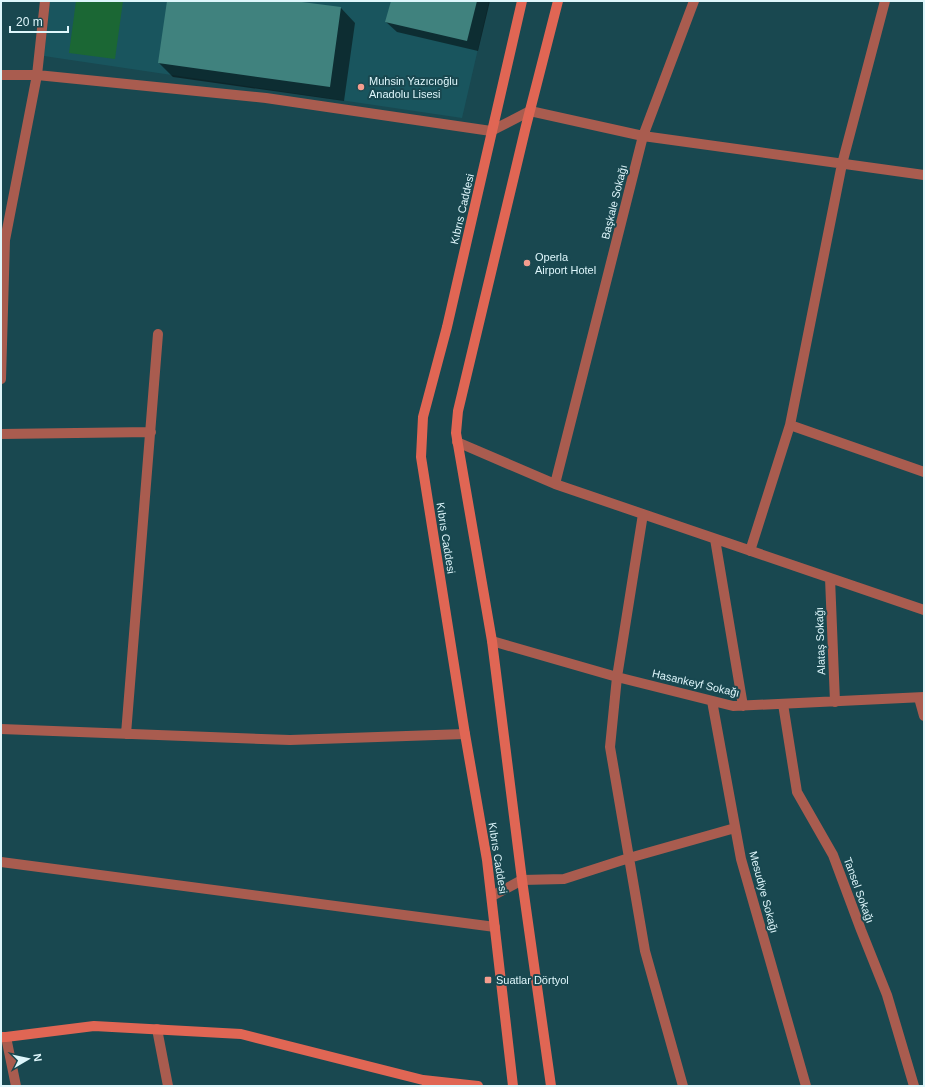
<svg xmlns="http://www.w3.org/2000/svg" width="925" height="1087" viewBox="0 0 925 1087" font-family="Helvetica,sans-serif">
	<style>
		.built { fill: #19555e }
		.green { fill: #1b6734 }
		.shadow { fill: #0007 }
		.building { fill: #40827e }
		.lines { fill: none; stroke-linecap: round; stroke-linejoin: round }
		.street { stroke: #a95c4f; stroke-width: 10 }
		.secondary { stroke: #e06654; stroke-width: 10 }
		.poi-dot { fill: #f59d8e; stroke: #194850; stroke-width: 1.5 }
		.labels { text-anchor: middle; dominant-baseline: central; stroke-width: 4; stroke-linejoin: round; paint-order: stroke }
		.poi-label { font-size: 11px; fill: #def6fb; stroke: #194850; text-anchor: start }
		.street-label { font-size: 11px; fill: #def6fb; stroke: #194850 }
	</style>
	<rect width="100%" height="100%" fill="#194850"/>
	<!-- built -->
	<path class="built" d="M50,1h439l-27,117 -418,-62z"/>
	<!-- green -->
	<path class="green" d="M76,1h47l-8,58 -46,-6z"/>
	<!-- shadow -->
	<path class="shadow" d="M168,1h119l54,7 14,15 -11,78 -171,-24 -14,-14z
		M392,1h98l-12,50 -81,-19 -11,-10z"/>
	<!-- building -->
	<path class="building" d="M167,1h127l47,6 -11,80 -172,-24z
		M391,1h86l-10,40 -82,-19z"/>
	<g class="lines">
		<!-- street -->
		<path class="street" d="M1,75h36l229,23 225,33 39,-20 113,25 281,39
			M1,379l4,-139 32,-165 8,-74
			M790,425l134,47
			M1,434l150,-2
			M457,442l98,42 369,126
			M555,484l88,-348 51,-135
			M643,514l-26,163 -7,70 35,204 38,135
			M715,539l28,167
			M750,551l40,-126 52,-261 43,-163
			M830,578l5,124
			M492,641l125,36 116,29 191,-9
			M919,698l5,18
			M712,701l29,158 65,227
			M783,704l14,88 36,63 28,75 26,65 27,91
			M1,729l289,11 175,-6
			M126,734l32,-400
			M1,862l494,65
			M492,896l30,-16 42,-1 65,-21 106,-30
			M157,1029l11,57
			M6,1037l10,49"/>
		<!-- secondary -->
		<path class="secondary" d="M1,1037h5l88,-11 147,8 182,46 55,6
			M513,1086l-26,-226 -22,-126 -44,-277 2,-40 24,-90 75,-326
			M551,1086l-29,-206 -30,-239 -36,-208 2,-22 68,-285 32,-125"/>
	</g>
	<!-- markers -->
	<g class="poi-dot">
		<circle cx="361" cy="87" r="4"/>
		<circle cx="527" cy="263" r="4"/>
		<rect x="484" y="976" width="8" height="8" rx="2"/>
	</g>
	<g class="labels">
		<!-- poi labels -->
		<g class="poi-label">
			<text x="369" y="81">Muhsin Yazıcıoğlu<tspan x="369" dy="13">Anadolu Lisesi</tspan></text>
			<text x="535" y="257">Operla<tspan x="535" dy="13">Airport Hotel</tspan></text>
			<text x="496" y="980">Suatlar Dörtyol</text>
		</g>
		<!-- street labels -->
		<g class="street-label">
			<text transform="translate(614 202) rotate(-76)">Başkale Sokağı</text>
			<text transform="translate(462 209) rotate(-77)">Kıbrıs Caddesi</text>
			<text transform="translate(446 538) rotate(81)">Kıbrıs Caddesi</text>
			<text transform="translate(820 641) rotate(-92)">Alataş Sokağı</text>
			<text transform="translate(696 683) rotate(13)">Hasankeyf Sokağı</text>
			<text transform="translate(498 858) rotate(81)">Kıbrıs Caddesi</text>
			<text transform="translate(859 890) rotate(70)">Tansel Sokağı</text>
			<text transform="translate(764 892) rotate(75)">Mesudiye Sokağı</text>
		</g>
	</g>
	<!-- border -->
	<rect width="925" height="1087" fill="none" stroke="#def6fb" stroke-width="4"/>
	<!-- north arrow -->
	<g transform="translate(28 1059) rotate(81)" stroke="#194850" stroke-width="3" paint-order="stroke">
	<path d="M0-3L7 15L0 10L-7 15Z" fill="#def6fb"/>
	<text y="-6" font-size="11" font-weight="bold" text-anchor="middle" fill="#def6fb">N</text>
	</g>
	<!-- scale -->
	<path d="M10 26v6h58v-6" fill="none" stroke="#def6fb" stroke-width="2"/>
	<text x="16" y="26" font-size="12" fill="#def6fb" stroke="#194850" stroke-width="3" paint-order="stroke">20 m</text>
</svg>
